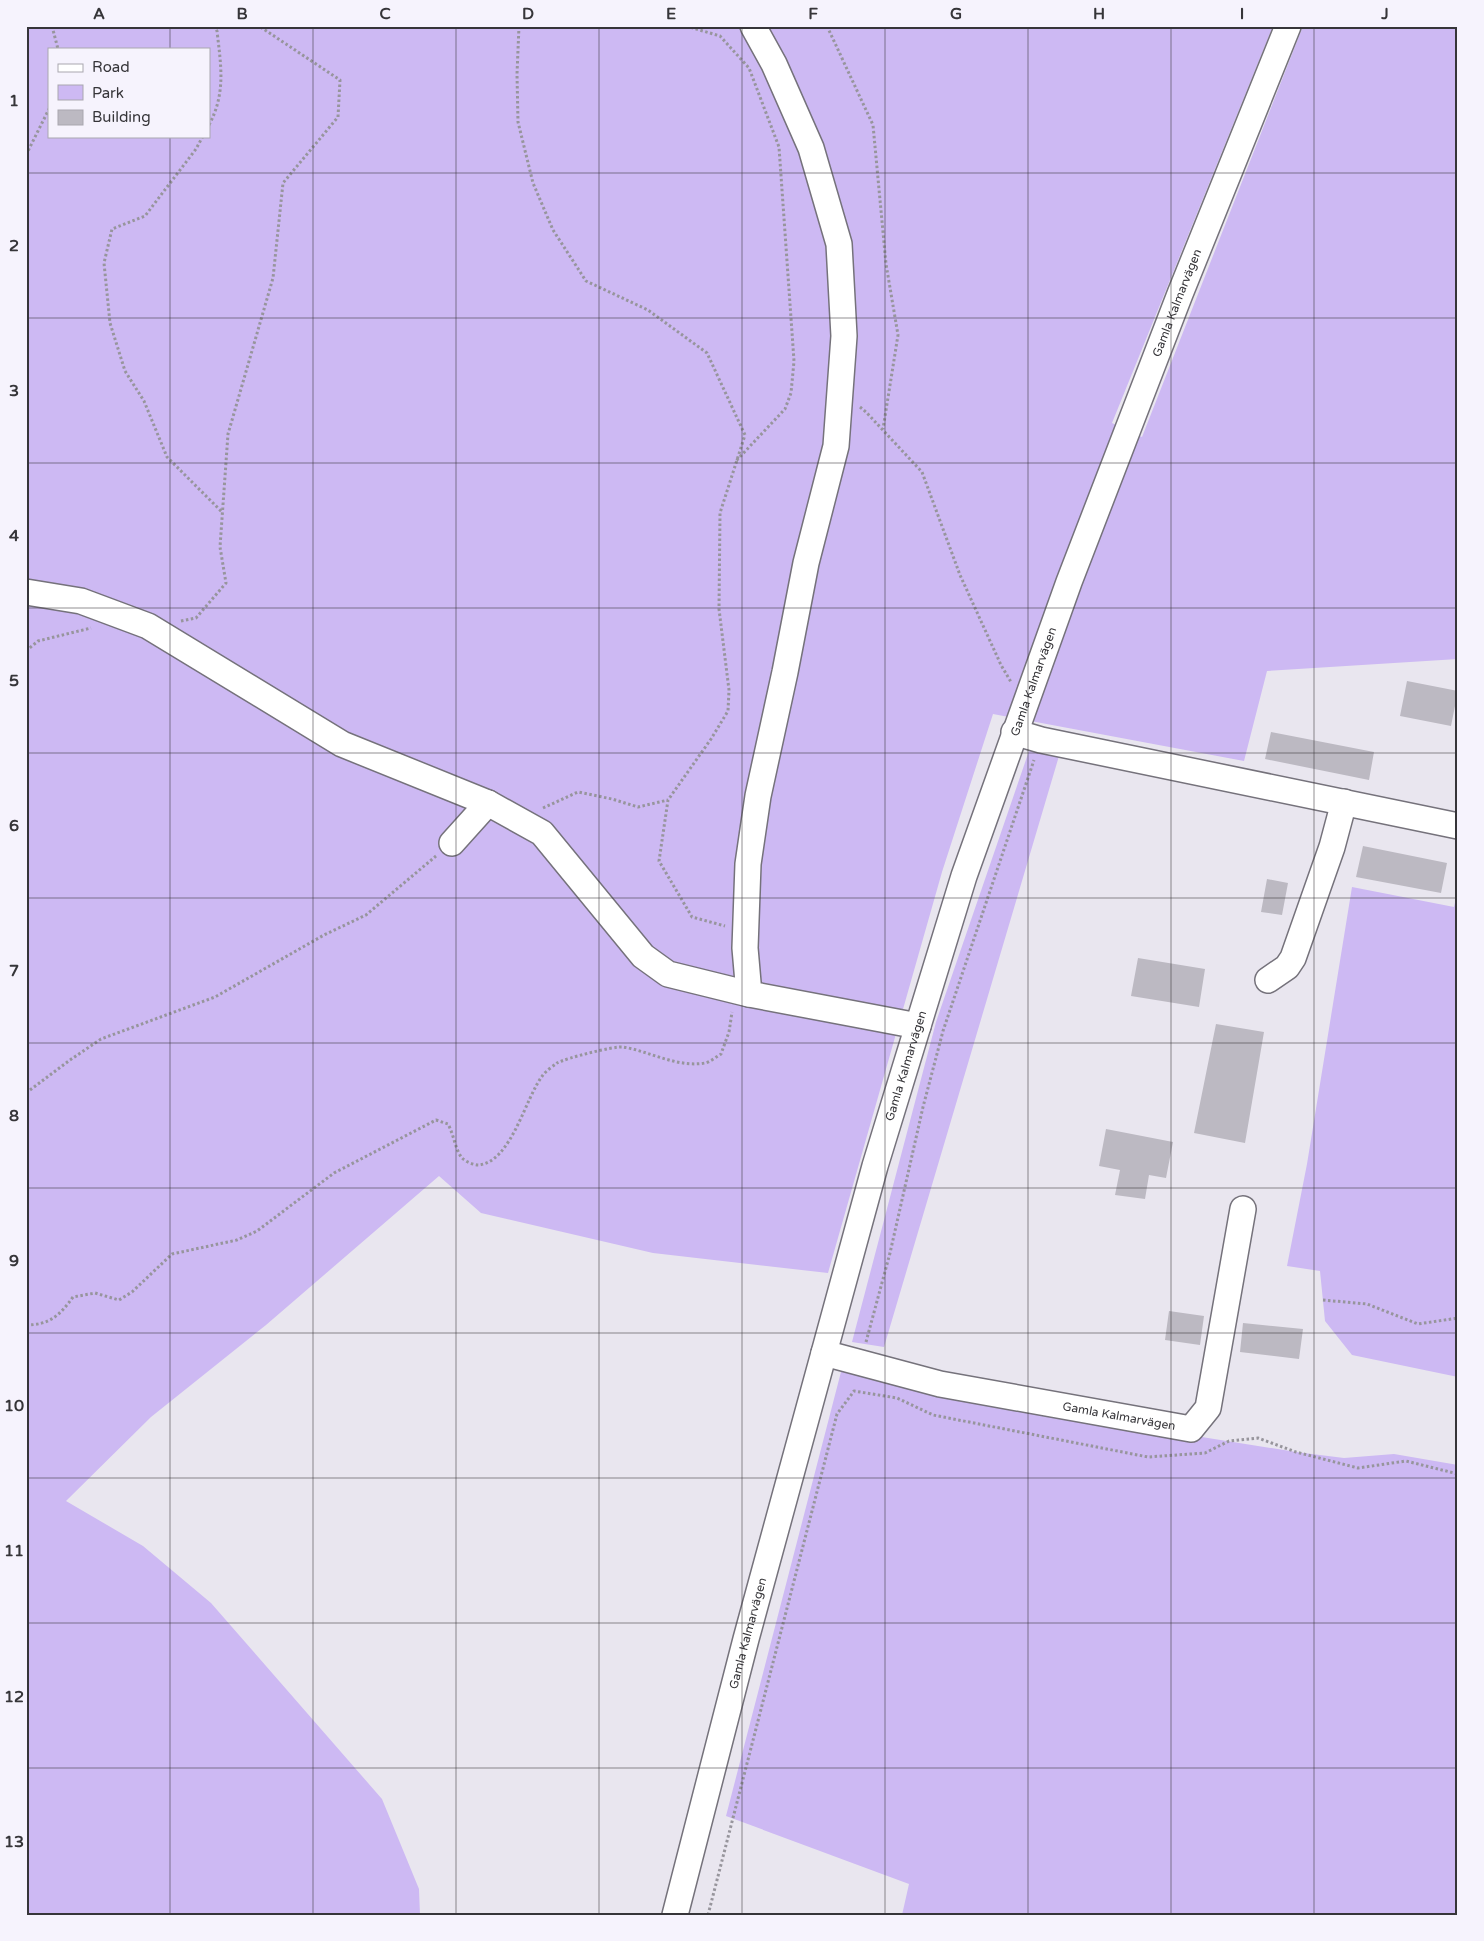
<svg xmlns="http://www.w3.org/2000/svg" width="1484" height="1941" viewBox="0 0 1484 1941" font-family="'Varela Round',sans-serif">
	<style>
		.green { fill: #cdb9f3; fill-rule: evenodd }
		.building { fill: #bcb9c2 }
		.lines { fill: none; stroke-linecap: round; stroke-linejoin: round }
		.minor-casing { stroke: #75727b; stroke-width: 28 }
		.path { stroke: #97959c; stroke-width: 3; stroke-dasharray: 2.5 2.5; stroke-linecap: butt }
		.minor { stroke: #fff; stroke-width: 25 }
		.grid { fill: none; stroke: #363539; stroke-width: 1; stroke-opacity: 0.55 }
		.labels { text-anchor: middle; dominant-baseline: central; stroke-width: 4; stroke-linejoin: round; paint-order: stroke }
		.street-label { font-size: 12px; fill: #363539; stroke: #f6f3fd }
		.neatline { fill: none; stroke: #363539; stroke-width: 2 }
		.grid-label { font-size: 16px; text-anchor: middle; font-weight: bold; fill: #363539 }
	</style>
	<rect width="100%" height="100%" fill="#e9e6ef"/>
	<!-- green -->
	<path class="green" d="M26,26h1247l-161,397 30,14 161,-411h155v633l-191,12 -23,90 -251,-47 -51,158 -114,401 -175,-20 -172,-40 -42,-37 -173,149 -115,92 -85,84 77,45 68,57 171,196 37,90 1,26h-394zM49,49h160v87h-160z
		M1030,748l29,8 -175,591 -32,-5 84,-320z
		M1352,887l102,20 4,-18v488l-106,-22 -27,-34 -5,-50 -33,-5 20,-102z
		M842,1368l103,28 351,56 48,6 50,-4 64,11v450h-556l7,-31 -183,-68z"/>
	<!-- building -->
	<path class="building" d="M1407,681l51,10 -7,35 -51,-10z
		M1271,732l103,20 -5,28 -104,-21z
		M1363,846l84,17 -6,30 -85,-16z
		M1267,879l21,4 -6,32 -21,-3z
		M1138,958l67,11 -6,38 -68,-11z
		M1216,1024l48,8 -19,111 -51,-10z
		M1106,1129l67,13 -7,36 -17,-3 -4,24 -30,-4 5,-25 -21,-4z
		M1169,1311l35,5 -4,29 -35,-5z
		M1243,1323l60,6 -4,30 -59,-7z"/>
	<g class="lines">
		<!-- minor casing -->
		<g class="minor-casing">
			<g id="minor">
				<path d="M753,26l21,38 37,84 28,96 5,92 -8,110 -30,117 -21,109 -27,124 -10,68 -3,84 4,46 169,32"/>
				<path d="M26,592l55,9 67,25 194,118 146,59 54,30 101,123 25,18 81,20"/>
				<path d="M1014,732l27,8 417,86"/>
				<path d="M452,843l36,-40"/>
				<path d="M1268,980l19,-13 6,-9 39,-111 12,-45"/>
				<path id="s1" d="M824,1353l116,31 251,45 17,-21 35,-199"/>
				<path id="s2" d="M675,1915l71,-276 129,-473 89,-290 105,-294 111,-288 108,-268"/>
			</g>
		</g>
		<!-- path -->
		<path class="path" d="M52,26l6,23
			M519,26l-2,48 1,48 15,61 20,47 33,51 62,29 59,43 38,82 -25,78 -1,96 10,81 -1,21 -17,28 -43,61 -9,61 33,56 33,9
			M686,26l34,10 29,32 30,79 15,214 -3,32 -6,16 -49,52
			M827,26l46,99 13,139 12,71 -15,94
			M209,125c17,-32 12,-59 8,-94l-2,-5
			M203,136l-7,13 -51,67 -33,13 -8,34 6,60 15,48 19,30 23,56 55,55
			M26,155l23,-46
			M860,407l6,5 56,60 38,103 41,90 10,17
			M181,621l15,-3 30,-35 -6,-36 8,-113 45,-156 10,-95 55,-66 2,-37 -81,-54
			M26,651l12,-10 53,-13
			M543,808l35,-16 34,7 26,8 30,-7
			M26,1093l44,-33 31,-21 114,-42 109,-62 42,-20 70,-59
			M1323,1300l44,4 51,20 40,-6
			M26,1325c24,0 34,-10 47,-28l22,-4 24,7 13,-8 40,-38 65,-14 20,-9 77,-58 102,-53 12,4c6,11 7,25 14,34 4,4 12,7 17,7 33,-4 46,-67 64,-90 3,-4 10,-9 14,-12 9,-5 57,-17 66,-16 26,4 54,21 82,16 5,-1 11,-6 16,-9l8,-22 3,-20
			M866,1342l24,-89 33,-146 20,-76 91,-271
			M708,1915l129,-501 17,-23 43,7 36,17 215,42 57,-4 24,-12 29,-3 38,14 62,16 48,-7 52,13"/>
		<!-- minor -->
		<use href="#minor" class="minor"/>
	</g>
	<!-- grid -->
	<path class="grid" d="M170,26v23M313,26v1889M456,26v1889M599,26v1889M742,26v1889M885,26v1889M1028,26v1889M1171,26v1889M1314,26v1889M170,136v1779M26,173h1432M26,318h1432M26,463h1432M26,608h1432M26,753h1432M26,898h1432M26,1043h1432M26,1188h1432M26,1333h1432M26,1478h1432M26,1623h1432M26,1768h1432"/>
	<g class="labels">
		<!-- street labels -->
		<g class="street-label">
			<text stroke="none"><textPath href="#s2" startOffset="1690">Gamla Kalmarvägen</textPath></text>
			<text stroke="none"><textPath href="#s2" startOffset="1285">Gamla Kalmarvägen</textPath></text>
			<text stroke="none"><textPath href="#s2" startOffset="880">Gamla Kalmarvägen</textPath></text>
			<text stroke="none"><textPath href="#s1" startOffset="302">Gamla Kalmarvägen</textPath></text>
			<text stroke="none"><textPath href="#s2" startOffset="291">Gamla Kalmarvägen</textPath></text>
		</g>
	</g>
	<!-- border -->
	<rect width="1484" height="1941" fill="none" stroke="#f6f3fd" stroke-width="55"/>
	<!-- legend -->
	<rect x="48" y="48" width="162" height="90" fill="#f6f3fd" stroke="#a9a7af"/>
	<rect x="58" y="64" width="25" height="8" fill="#ffffff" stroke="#a9a7af"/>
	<text x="92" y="72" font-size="15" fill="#363539">Road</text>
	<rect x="58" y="85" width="25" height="15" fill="#cdb9f3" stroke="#a9a7af"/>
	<text x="92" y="98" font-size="15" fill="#363539">Park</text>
	<rect x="58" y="110" width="25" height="15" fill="#bcb9c2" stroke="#a9a7af"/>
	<text x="92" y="122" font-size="15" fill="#363539">Building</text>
	<rect x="28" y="28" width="1428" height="1886" class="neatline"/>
	<g class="grid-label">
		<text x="99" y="19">A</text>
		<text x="242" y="19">B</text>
		<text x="385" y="19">C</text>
		<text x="528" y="19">D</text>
		<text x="671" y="19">E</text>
		<text x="813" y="19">F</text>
		<text x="956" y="19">G</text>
		<text x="1099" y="19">H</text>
		<text x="1242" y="19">I</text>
		<text x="1385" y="19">J</text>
		<text x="14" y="106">1</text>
		<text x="14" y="251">2</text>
		<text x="14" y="396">3</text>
		<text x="14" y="541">4</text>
		<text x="14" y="686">5</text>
		<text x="14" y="831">6</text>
		<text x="14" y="976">7</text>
		<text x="14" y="1121">8</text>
		<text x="14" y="1266">9</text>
		<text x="14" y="1411">10</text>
		<text x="14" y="1556">11</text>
		<text x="14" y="1702">12</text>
		<text x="14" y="1847">13</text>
	</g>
</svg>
